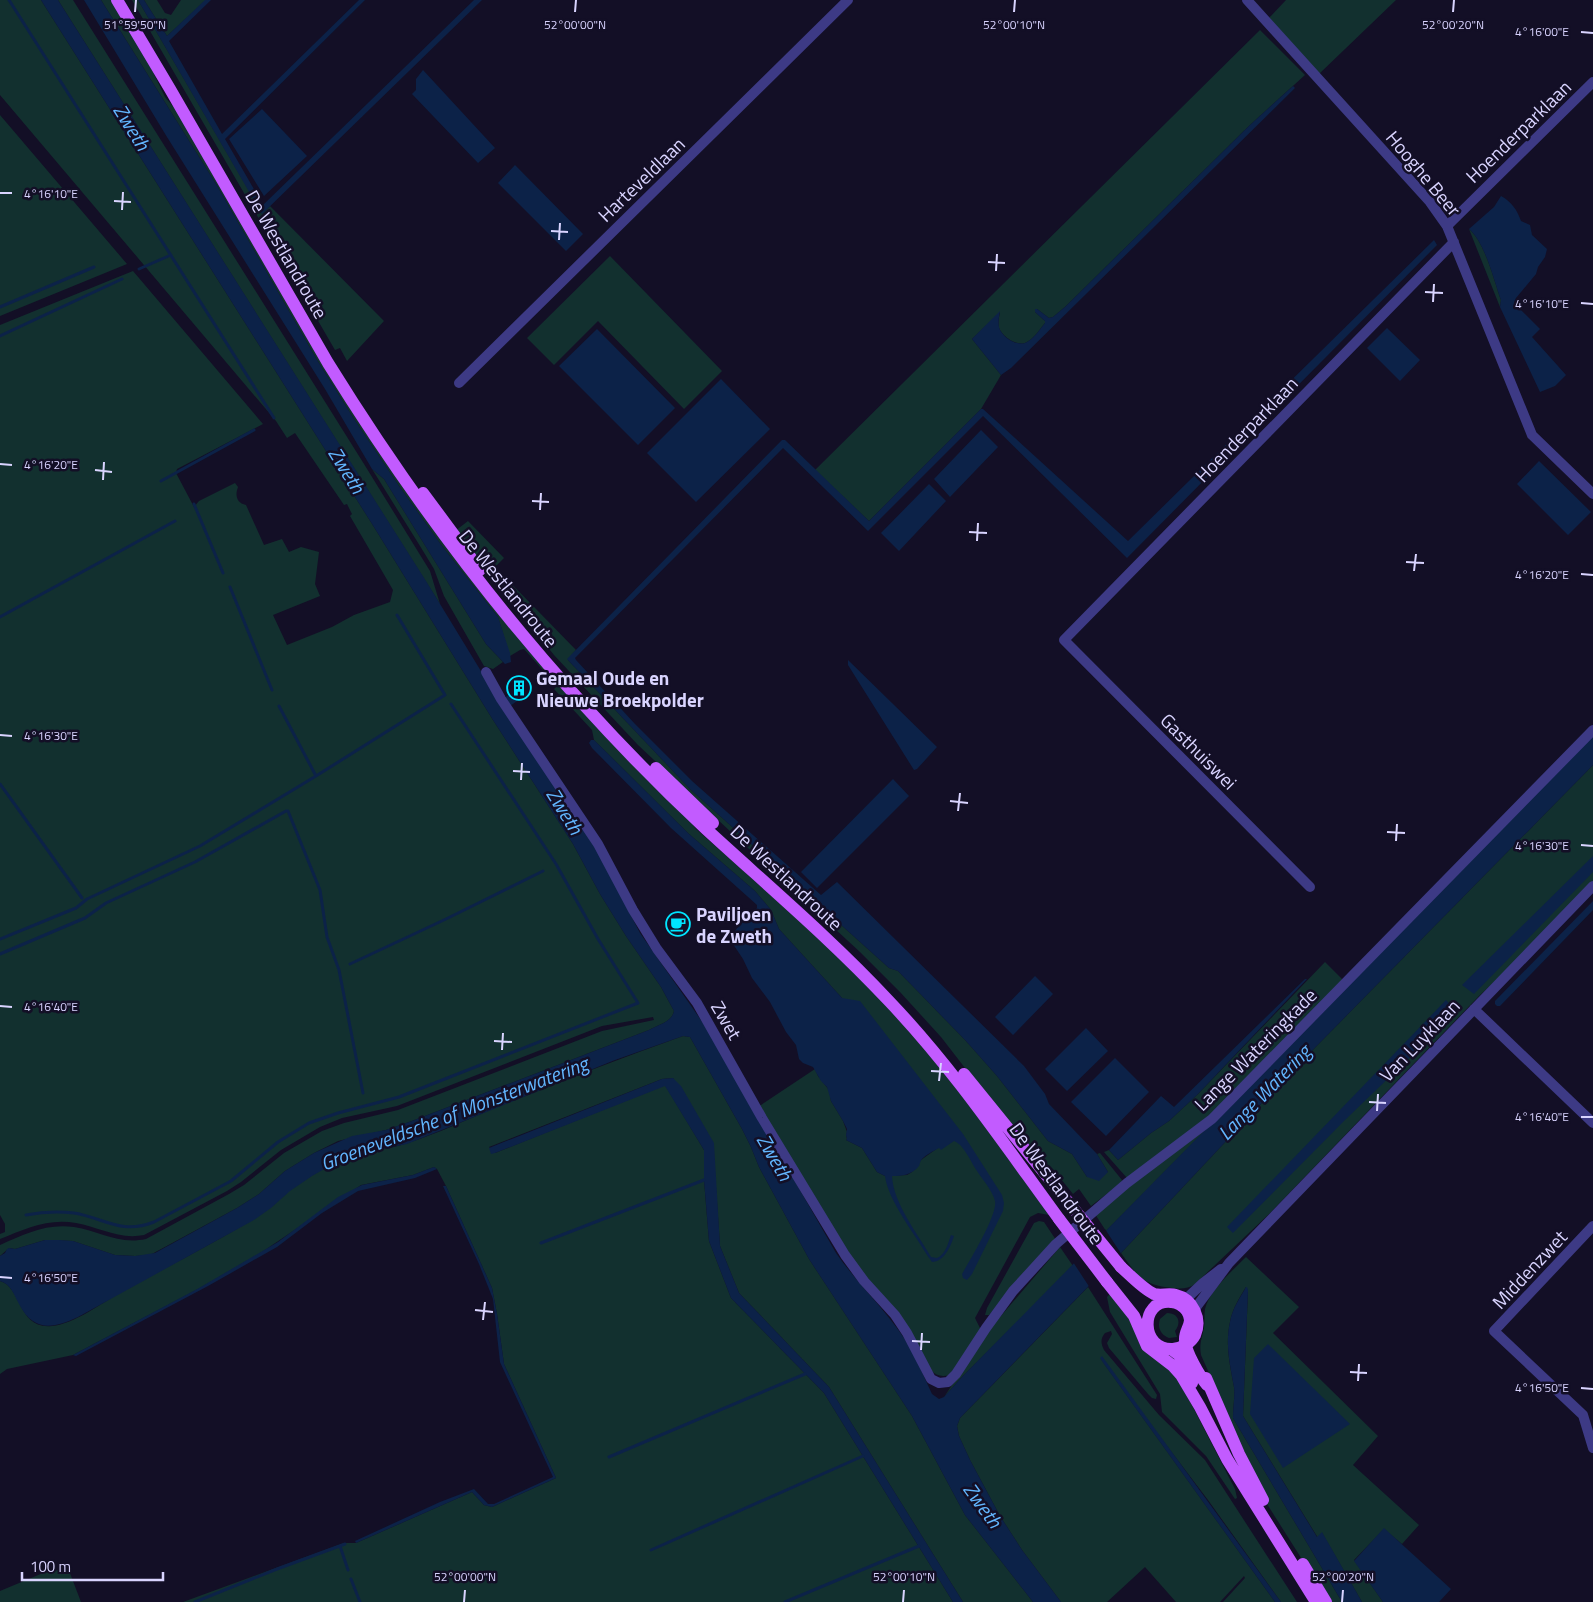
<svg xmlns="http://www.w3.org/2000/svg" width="1593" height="1602" viewBox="0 0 1593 1602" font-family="'Titillium Web',sans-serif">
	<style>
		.green { fill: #12302f }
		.water { fill: #0c2248 }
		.pier { fill: #130f26 }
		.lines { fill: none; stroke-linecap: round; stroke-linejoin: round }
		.stream { stroke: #0c2248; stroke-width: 3 }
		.minor { stroke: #3d3a85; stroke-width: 10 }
		.major { stroke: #c25bff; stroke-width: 12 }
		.major-bridge { stroke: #c25bff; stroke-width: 12 }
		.ticks { fill: none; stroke: #d9d4ff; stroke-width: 2 }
		.labels { text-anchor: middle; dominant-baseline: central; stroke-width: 5; stroke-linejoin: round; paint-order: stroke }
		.street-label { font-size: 19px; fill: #d9d4ff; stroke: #130f26 }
		.poi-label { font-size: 19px; font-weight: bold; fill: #d9d4ff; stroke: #130f26; text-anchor: start }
		.water-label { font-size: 20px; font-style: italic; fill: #62b6ff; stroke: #130f26 }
		.ticks-label { font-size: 12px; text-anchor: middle; fill: #d9d4ff; stroke: #130f26; stroke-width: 5; stroke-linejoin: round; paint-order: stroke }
	</style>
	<rect width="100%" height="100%" fill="#130f26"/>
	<!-- green -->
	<path class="green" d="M0,0h41l333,527 119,193 80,124 27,50 26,42 35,51 13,24c-2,11 -16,14 -25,19l-237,91 -26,9 -48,11 -24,12 -29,18 -26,23 -22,14 -87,47 -15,1 -20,-1 -42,-14 -28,-1 -30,9 -6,-1 -9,8v-11c24,-11 47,-22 74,-18 26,4 44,18 72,12l83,-45 15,-9 40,-32 38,-22 22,-8 54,-13 204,-79 52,-11 -1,-3 -51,9 -205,80 -55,12 -22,9 -39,23 -40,32 -14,9 -83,44c-25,5 -45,-8 -68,-12 -28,-5 -51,6 -76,16v-5l5,-2v-8l-5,-9v-890l133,-54 130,153 -86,45 -1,4 18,34 5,-6 36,-18 3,4c-3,8 -2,16 8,18l18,40 18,-6 7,13 12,-5 18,5 -4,32 5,12 -47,19 14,30 45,-18 22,-12 36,-13 3,-12 -43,-74 2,-2 -5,-10 -3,1 -49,-72 -8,5 -11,-17 -276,-326z
		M58,0h15l291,464 66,107 10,33z
		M101,0h12l25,41 27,56 17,20 271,437 230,257 13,18c65,58 133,115 192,179 60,64 110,136 161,207l-11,-2 -8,4 -55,101 6,12 -31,45c-8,2 -14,1 -19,-5l-60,-87 -21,-25 -92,-151 57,-38 3,7 11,14 2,11 12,20 4,11 -1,3 1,4 -1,1 16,8 15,24 8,4 22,-1 5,-3 9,-12 18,-13 2,3 -99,-152 -63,-69 -8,-19 -16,-19 -66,-57 -91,-90 -4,-4 -2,-10 -38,-41 3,-3 -33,-37 -4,1 -10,6 -12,-39 -56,-71 -43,-60 -45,-67 -37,-59 -101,-176z
		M132,0h6l124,213 8,-7 114,115 -37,40 -7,-13 -5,2z
		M144,0h13l8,13 6,2 10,-15h25l-39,36z
		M1286,0h110l-77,74 -50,-56z
		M1260,30l45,45 -55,50 -185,182 -12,10 -4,1 -12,-9 -2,3 10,9v2c-5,6 -12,17 -20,20 -9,3 -23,-7 -26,-15 -1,-5 0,-11 1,-16l-28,27 29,36 -20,34 -112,112 -54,-51z
		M0,115l127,149 -127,52z
		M1469,229c16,13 25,52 32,71l-1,7z
		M610,256l112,115 -38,38 -86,-88 -44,44 -27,-27z
		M372,469l12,10 102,165 17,18 -10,7 -9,-3 -40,-70 -10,-27 -14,-23z
		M468,521l36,37 -9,9 81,83 -8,10 122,129 199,179 9,3 68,70 31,35 51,65 24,13 15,23 21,-5 -11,-18 3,-1 22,27 -1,3 -30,23 -12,-17 -6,5 -20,-25 -11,-6 -53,-64 -48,-62 -41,-45 -40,-40 -65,-60 -157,-147 -84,-90 -21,-26 -35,-49 -27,-29 -16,-20z
		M1593,765v123l-114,108 -210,218 -74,70c-7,5 -14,5 -23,4 -29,-3 -35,-12 -51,-35l172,-183z
		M1325,962l18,18 -135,138 -81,60 -23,-26 5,-2 9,10 33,-27 18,-12 29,-27z
		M683,1036l7,1 52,92 9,18 8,20 50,92 103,157 53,99 68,87h-70l-134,-215 -90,-94 -19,-47 -7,-103 -40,-65 -11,1 -173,68 6,6 170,-68 39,65v30l5,61 22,57 93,95 129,209h-770l161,-59h12l116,-51 12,13 8,2 64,-29 -52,-114 -7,-50 -5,-26 -46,-102 -9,-17 -3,-2 -21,8 -52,10 -99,67 -62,36 -127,67 -66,14 -7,5v-93c22,6 18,49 52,45 22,-2 50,-23 69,-34 48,-27 97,-50 143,-80 10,-6 17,-15 26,-22 14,-10 41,-27 57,-34 18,-6 42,-6 61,-13 31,-10 60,-24 90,-36 61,-25 123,-49 185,-71z
		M1207,1129l-101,102 -11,-17 34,-29z
		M1039,1221l5,1 12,18 -67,75h-4l2,-7 47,-85z
		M1060,1247l13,19 -112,112 -17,19 45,-67z
		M1246,1257l53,50 -26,26 105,103 -25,29 66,60 -17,19 -18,-15 -30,31 29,42h-21l-40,-69 -4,5 -75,-122 5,-126 -2,-3c-7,11 -14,23 -16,35 -5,23 0,43 4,65 1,10 -1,21 -1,31l109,184h-13l-62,-98 -66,-149c-2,-11 1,-17 3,-27 1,-6 0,-13 1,-19 4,-18 28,-39 41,-52z
		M1088,1287l69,108 -1,4 -4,-1 -4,-4 -39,-46 -2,-5 5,-9 -1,-3 -6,2c-5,6 -4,11 -1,17l55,65 46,45 92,142h-16l-73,-102 -108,-142 175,244h-52l22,-24 -1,-2 -24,26h-44l-31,-35 -38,35h-46l-39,-52 -22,-34 -30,-56 -11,-24 -2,-10 3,-8z
		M1110,1294l50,66 20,22 55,107 2,9 -2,1 -29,-43 -44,-44 -2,-18 -50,-82 -3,-15z
		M1167,1313c11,0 15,9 8,18l2,6 -8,1c-8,-3 -12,-10 -9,-19z
		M68,1568l13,34h-81v-11l43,-18z"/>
	<!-- water -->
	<path class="water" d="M41,0h17l368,581 72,118 6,-1 8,-5 5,8 -11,8 92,143 42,81 70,100 126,220c21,30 48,55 68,85 12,17 19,37 28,56l7,5 5,-2 17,-19 632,-642v29l-300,305 -172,183 -161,165 -3,8 2,10 11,24 30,56 22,34 39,52h-28l-68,-87 -53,-99 -103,-157 -50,-92 -8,-20 -9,-18 -52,-92 -7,-1 -68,24 -208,84 -60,12 -35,20 -22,15 -19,17 -17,12 -176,97c-24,11 -44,16 -59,-13 -5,-9 -8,-20 -19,-23v-25l5,-3 2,-4 2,-1 6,1 30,-9h14l14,1 42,14 20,1 20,-3 82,-45 22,-14 26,-23 29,-18 38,-17 34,-6 26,-9 237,-91c9,-5 23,-8 25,-19l-13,-24 -35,-51 -26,-42 -27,-50 -80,-124 -119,-193z
		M84,0h17l115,184 101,176 37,59 45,67 43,60 56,71 12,36 1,9 -6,2 -19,-20 -102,-165 -12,-10 -47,-80 -158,-252z
		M138,0h6l23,36 38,-36h6l-42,41 53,93 137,-134h6l-140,139 38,66 211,-205h8l-220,214z
		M423,70l72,78 -17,15 -66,-69 4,-4v-11z
		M1293,86l2,2 -284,280 -10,7 -29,-36 28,-28c-1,5 -2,11 -1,16 2,9 16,19 26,16 8,-3 15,-14 20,-20v-2l-10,-9v-3h2l12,9 4,-1 12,-10 185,-182z
		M262,109l45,47 -43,40 -35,-57z
		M515,165l68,69 -17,17 -68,-68z
		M1501,196c11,6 16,14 20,25l9,4 2,10 15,14 -2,8 -7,10 -2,7 -20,24 -2,5 26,26 -8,8 34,38 -11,11 -15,6 -40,-85 1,-7c-7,-19 -16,-58 -32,-71l25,-22z
		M1434,240l3,5 -310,313 -144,-142 -115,115 -85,-83 -208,210 1,2 59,64 57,57 129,114 16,-13 187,184 21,28 4,10 48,50 11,18 -9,9 -12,-4 -15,-23 -24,-13 -51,-65 -31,-35 -68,-70 -9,-3 -199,-179 -123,-130 215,-219h3l84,81 112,-112h2l145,132z
		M1387,328l33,32 -20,21 -33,-33z
		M597,329l78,79 -37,37 -79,-79z
		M721,379l49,50 -74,73 -49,-49z
		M981,430l17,17 -48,50 -16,-18z
		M1539,461l52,51 -23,23 -51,-51z
		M929,484l17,17 -47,50 -18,-18z
		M848,660l89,87 -20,22 -3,1 -66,-105z
		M591,740h3l95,94 66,57 16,19 8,19 63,69 18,3 103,133 39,61 2,8 -1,8 -31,63 -5,6 -4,-2 -1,-4c8,-14 36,-60 33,-73 -3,-12 -14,-23 -20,-33 -5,-8 -12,-24 -21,-27l-13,9 -2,-2c-6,3 -13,7 -17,11 -2,2 -2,5 -3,7 -7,9 -17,10 -27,10 1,27 26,58 39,81l6,1c9,-4 11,-15 14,-23l3,1c-3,10 -10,26 -22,26l-5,-7c-13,-22 -39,-55 -42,-79l-8,-4 -15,-24 -16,-8 1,-1 -1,-4 1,-6 -4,-8 -12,-20 -4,-14 -6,-6 -8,-14 -10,-4 -4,-4 -3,-14 -10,-13 -16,-30 -18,-24 -9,-19 -14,-21 15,-18 13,-12v-3l-86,-77 -79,-80 -3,-5z
		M893,779l16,17 -92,92 -16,-16z
		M1593,856v16l-119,122 -12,-9z
		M1593,901v9l-93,96h-3l-2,-2v-3z
		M1035,976l18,18 -40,41 -18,-18z
		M1305,979h2l-109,115 -29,27 -18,12 -33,27 -9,-10 52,-54 13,11z
		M1446,1000l11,12 -113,109 -111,112 -6,-6z
		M1086,1028l22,23 -41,40 -22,-22z
		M1115,1058l34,34 -43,44 -35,-34z
		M673,1078l8,8 33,57 6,103 19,47 90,94 134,215h-10l-129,-209 -93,-95 -22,-57 -5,-61v-30l-39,-64 -170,67 -4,1 -2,-6 173,-69z
		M434,1167l3,2 -22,9 -57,13 -36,22 -45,34 -69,39 -132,70 -3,-1 126,-67 79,-46 60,-45 24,-12 51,-10z
		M443,1186h3l46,102 5,26 7,50 52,114 -64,29 -8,-2 -12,-13 -116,51 -1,-2 85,-39 34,-13 14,15h6l59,-27 -53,-115 -7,-63 -14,-35z
		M1246,1287h1l1,3 -5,126 74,121 5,-5 40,70h-20l-109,-184c0,-10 2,-21 1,-31 -4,-22 -9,-43 -4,-65 2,-13 10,-24 16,-35z
		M1268,1344l82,80 -67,44 -33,-54 4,-56z
		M1102,1356l179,246h-6l-171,-238 -4,-6z
		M1384,1528l67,61 -12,13h-56l-29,-41z"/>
	<!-- pier -->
	<path class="pier" d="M1105,1229l17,26 -32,33 -17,-26z"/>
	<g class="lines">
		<!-- stream -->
		<path class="stream" d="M9,0l265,418
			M139,269l32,-14
			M0,307l94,-40
			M0,336l122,-57
			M161,481l93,-51
			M194,504l29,69
			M230,587l42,103
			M0,617l175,-96
			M279,706l37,70
			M0,784l82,114
			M0,939l76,-31 11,-9 113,-53 116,-70 129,-81 -48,-80
			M0,954l85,-36 21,-15 89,-41 91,-51h2l32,79 7,47 12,33 24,123
			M350,964l96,-45 97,-48
			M26,1215c15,-3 32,-4 48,-2 31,5 46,22 80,9l77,-41 47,-39 31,-19 29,-10 61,-16 239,-94 -40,-64 -42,-75 -105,-160
			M541,1243l163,-63
			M609,1457l196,-83
			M340,1546l8,24
			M651,1550l212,-94
			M351,1579l9,23
			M195,1602l82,-33 68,-25
			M785,1602l134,-56"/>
		<!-- minor -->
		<path class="minor" d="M1247,0l183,202 17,24 85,209 61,59
			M1447,226l146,-144
			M459,383l389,-383
			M486,672l15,27 97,145 35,66 24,39 40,54 65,115 83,137 19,26 31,34 12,18 24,46 8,4 9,-1 8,-8 30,-46 27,-37 43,-47 71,-61 85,-64 381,-389
			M1310,887l-246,-247 390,-398
			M1474,1009l119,114
			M1593,1226l-99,105 89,84 10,33
			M1186,1299l17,-16 18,-14
			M1195,1311l2,-5 32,-43 364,-377"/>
		<!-- major -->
		<path class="major" d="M117,0l53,89 158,274c75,121 159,236 255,341 39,43 80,85 123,125 61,56 125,110 182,171 65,68 116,144 171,219
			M423,493l57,77
			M656,768l57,55
			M964,1074l109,134
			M1121,1267c9,8 22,22 33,27 7,2 15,-1 22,1 17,4 26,24 19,40 -4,8 -13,13 -22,14 -33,2 -34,-50 -2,-47 6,0 12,4 16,9 8,13 -3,18 -2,29 1,13 14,35 22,45
			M1107,1282l27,34 13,30 26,20 8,9 19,32 27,52 89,143
			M1171,1349l8,6 13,28
			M1206,1378l33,76 24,46
			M1303,1564l23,38"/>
		<!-- major-bridge -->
		<path class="major-bridge" d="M1073,1208l48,59
			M1059,1219l48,63"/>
	</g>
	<!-- ticks -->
	<path class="ticks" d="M135,12l1,-12M575,12l1,-12M1014,12l1,-12M1453,12l1,-12M1581,32l12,1M0,193h12M114,201l17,1M122,210l1,-18M551,231l17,1M559,240l1,-17M988,262l17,1M996,271l1,-17M1425,292l18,1M1433,302l1,-18M1581,303l12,1M0,464l12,1M95,470l17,2M103,480l1,-18M532,501l17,1M540,510l1,-17M969,532l18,1M977,541l1,-18M1406,562l18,1M1414,571l2,-17M1581,574l12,1M0,735l12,1M513,771l17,1M521,780l1,-17M950,801l18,2M958,811l2,-18M1387,832l18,1M1396,841l1,-17M1581,845l12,1M0,1006l12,1M494,1041l18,1M502,1050l1,-17M931,1071l18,1M939,1081l2,-18M1369,1102l17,1M1377,1111l1,-17M1581,1117h12M0,1277l12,1M475,1310l18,2M483,1320l2,-18M912,1341l18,1M921,1350l1,-17M1350,1372l17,1M1358,1381l1,-17M1581,1388l12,1M464,1602l1,-12M903,1602l1,-12M1342,1602l1,-12"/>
	<!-- icons -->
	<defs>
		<g id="building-ring" transform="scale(1.25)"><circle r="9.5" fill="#130f26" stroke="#00e5ff" stroke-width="1.5"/><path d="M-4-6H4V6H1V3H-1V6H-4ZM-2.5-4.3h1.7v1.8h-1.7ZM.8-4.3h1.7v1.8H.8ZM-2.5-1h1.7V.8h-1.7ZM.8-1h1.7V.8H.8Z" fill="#00e5ff"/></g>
		<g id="cafe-ring" transform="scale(1.25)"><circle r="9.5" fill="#130f26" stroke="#00e5ff" stroke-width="1.5"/><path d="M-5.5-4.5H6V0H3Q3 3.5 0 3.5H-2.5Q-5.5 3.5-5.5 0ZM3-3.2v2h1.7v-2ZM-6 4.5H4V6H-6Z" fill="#00e5ff"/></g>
	</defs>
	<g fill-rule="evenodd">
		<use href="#building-ring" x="519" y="688"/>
		<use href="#cafe-ring" x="678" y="924"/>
	</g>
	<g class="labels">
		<!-- street labels -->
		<g class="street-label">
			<text transform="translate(1518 131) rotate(-44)">Hoenderparklaan</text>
			<text transform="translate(1424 173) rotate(50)">Hooghe Beer</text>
			<text transform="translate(641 179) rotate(-44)">Harteveldlaan</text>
			<text transform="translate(287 254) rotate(60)">De Westlandroute</text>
			<text transform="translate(1246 429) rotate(-46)">Hoenderparklaan</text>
			<text transform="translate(509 588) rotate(51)">De Westlandroute</text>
			<text transform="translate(1199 751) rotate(45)">Gasthuiswei</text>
			<text transform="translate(787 877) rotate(43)">De Westlandroute</text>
			<text transform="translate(727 1020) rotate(60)">Zwet</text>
			<text transform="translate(1419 1040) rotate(-46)">Van Luyklaan</text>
			<text transform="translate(1255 1049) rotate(-45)">Lange Wateringkade</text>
			<text transform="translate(1057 1183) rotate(54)">De Westlandroute</text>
			<text transform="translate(1529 1269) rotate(-47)">Middenzwet</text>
		</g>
		<!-- poi labels -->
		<g class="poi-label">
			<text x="536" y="677">Gemaal Oude en<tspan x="536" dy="22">Nieuwe Broekpolder</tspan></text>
			<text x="696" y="913">Paviljoen<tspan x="696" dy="22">de Zweth</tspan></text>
		</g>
		<!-- water labels -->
		<g class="water-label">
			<text transform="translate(132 127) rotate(58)">Zweth</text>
			<text transform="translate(347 470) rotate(58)">Zweth</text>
			<text transform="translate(565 811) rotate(58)">Zweth</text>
			<text transform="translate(1264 1092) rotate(-46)">Lange Watering</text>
			<text transform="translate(454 1113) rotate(-21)">Groeneveldsche of Monsterwatering</text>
			<text transform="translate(775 1157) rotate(60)">Zweth</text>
			<text transform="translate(983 1505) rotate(54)">Zweth</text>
		</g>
	</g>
	<g class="ticks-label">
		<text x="135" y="29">51°59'50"N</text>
		<text x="575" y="29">52°00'00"N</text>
		<text x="1014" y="29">52°00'10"N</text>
		<text x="1453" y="29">52°00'20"N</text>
		<text x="1542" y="36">4°16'00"E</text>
		<text x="51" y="198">4°16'10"E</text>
		<text x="1542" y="308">4°16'10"E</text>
		<text x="51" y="469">4°16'20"E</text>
		<text x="1542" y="579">4°16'20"E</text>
		<text x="51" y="740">4°16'30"E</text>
		<text x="1542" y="850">4°16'30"E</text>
		<text x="51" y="1011">4°16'40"E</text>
		<text x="1542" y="1121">4°16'40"E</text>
		<text x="51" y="1282">4°16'50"E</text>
		<text x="1542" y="1392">4°16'50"E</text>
		<text x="465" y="1581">52°00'00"N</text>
		<text x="904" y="1581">52°00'10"N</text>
		<text x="1343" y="1581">52°00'20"N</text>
	</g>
	<!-- scale -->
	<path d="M22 1572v8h141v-8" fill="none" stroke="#d9d4ff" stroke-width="2.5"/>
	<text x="30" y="1572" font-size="15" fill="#d9d4ff" stroke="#130f26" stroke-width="4" paint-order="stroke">100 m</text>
</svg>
